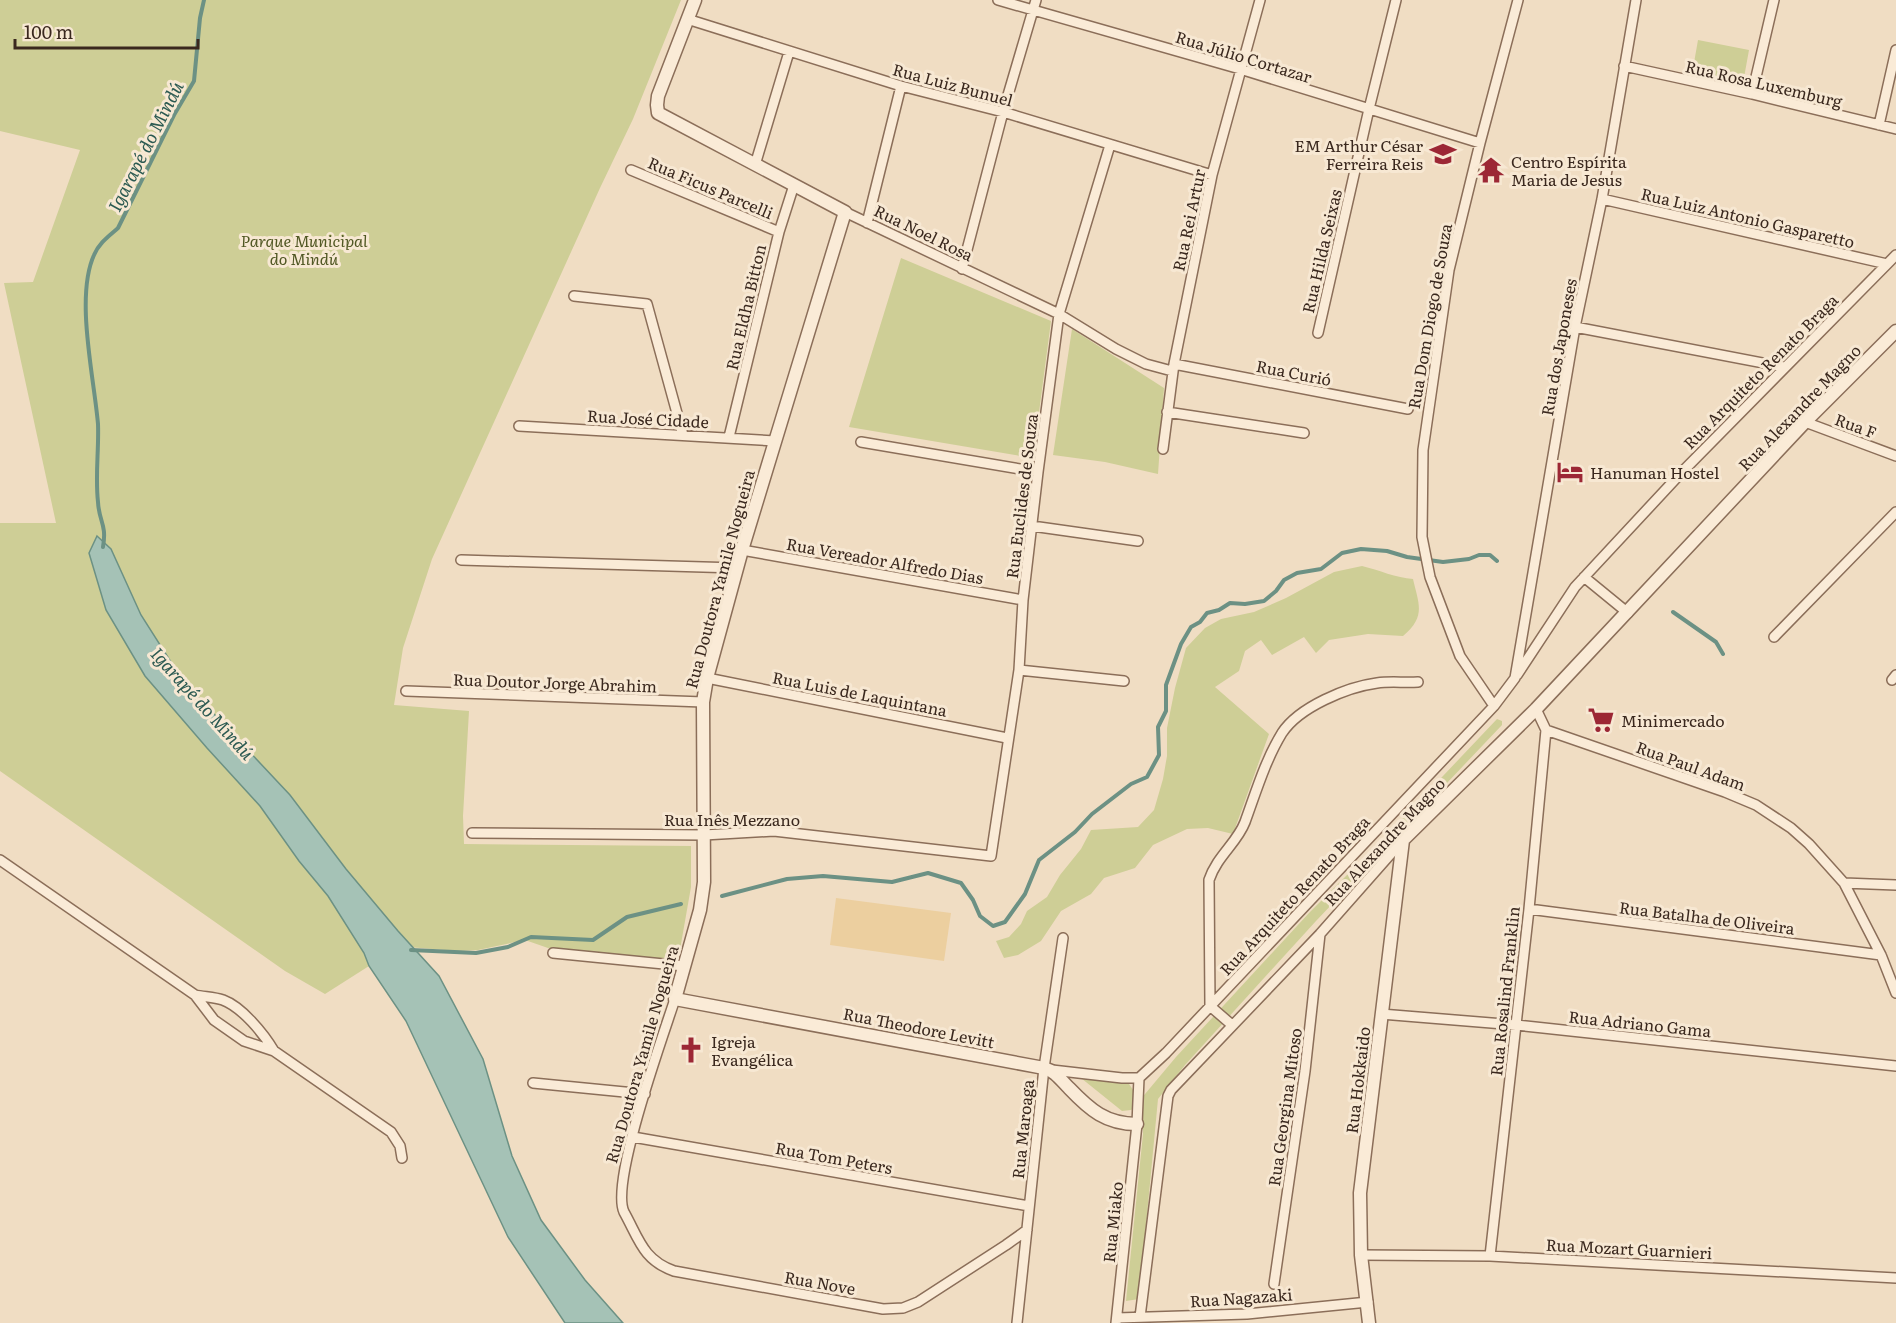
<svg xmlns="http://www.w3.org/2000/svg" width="1896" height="1323" viewBox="0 0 1896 1323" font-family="Literata,serif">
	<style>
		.green { fill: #cece96 }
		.sand { fill: #eccf9f }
		.water { fill: #a5c2b6; stroke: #6c9184; stroke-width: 1.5 }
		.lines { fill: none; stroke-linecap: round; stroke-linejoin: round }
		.stream { stroke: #6c9184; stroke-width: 4 }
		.minor-casing { stroke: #8b6e59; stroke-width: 12 }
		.tertiary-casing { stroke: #8b6e59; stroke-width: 15 }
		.minor { stroke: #faebd7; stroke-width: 9 }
		.tertiary { stroke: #faebd7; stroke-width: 12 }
		.labels { text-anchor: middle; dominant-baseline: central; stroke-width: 6; stroke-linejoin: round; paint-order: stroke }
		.street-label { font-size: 16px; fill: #3a281e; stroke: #f7e8d3 }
		.poi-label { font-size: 16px; fill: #3a281e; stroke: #f7e8d3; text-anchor: start }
		.park-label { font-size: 16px; font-style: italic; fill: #505723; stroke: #f7e8d3 }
		.water-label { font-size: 18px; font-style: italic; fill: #2c5a52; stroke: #f7e8d3 }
	</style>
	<rect width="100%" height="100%" fill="#f0ddc3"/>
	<!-- green -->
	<path class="green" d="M0,0h681l-48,119 -33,69 -168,371 -29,89 -9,57 75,6 -6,105 1,28 227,2v41l-13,74 -130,-13 -23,-8 -47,10 -20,1 -50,-4 -39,19 -44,28 -40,-23 -285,-200v-248h56l-52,-240 29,-1 47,-132 -80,-19z
		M1698,40l51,10 -6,33 -51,-9z
		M901,258l150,63 -18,137 -184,-31z
		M1072,329l92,59 -6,86 -53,-12 -52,-7z
		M1362,566c17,4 34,12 51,13 6,26 13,37 -10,57l-35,-2 -39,6 -13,13 -12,-16 -32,18 -11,-15 -16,11 -6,20 -24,16 54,47 -36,100 -25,-6 -21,1 -34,16 -18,23 -31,10 -13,16 -30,17 -20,30 -23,14 -14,3 -8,-17 13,-4 12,-13 6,-13 20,-14 13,-22 21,-26 10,-19 47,-3 16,-17 9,-31 4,-23v-28l8,-40 11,-40 19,-20 16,-9 33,-7 32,-14 48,-26z
		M1497,719l5,2v4l-186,196 -131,144 -27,34 -19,200 -13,2 17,-167v-21l-6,-7 -6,4 -9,1 -46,-37 45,6 8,4 11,16 36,-43 133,-144 79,-79z"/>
	<!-- sand -->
	<path class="sand" d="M836,898l115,15 -7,48 -114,-16z"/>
	<!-- water -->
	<path class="water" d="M97,536l14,13 30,66 42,66 107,114 56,74 52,62 41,45 44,83 29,97 29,64 44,60 38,43h-58l-57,-86 -102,-216 -37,-55 -5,-13 -36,-57 -29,-35 -39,-55 -53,-58 -62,-72 -39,-66 -17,-57z"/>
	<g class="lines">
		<!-- stream -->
		<path class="stream" d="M103,547c4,-23 -4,-25 -5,-45 -3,-26 1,-52 0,-78 -4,-47 -23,-127 -4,-169 5,-12 15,-19 24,-27l56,-113 20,-34 6,-63 4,-18
			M1673,612l43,30 7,12
			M722,896l65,-17 36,-3 69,6 36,-9 33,10 12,17 7,16 13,10 12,-4 20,-28 14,-34 36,-28 17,-18 39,-30 16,-7 12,-22 -1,-28 8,-16v-26l15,-41 10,-17 9,-5 7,-9 12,-3 11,-7 15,1 19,-3 12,-10 8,-11 13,-7 24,-4 21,-16 19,-4 26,2 20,6 36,5 26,-3 10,-4h11l7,6
			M411,950l65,3 32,-6 23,-10 62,3 34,-23 54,-13"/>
		<!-- minor casing -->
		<g class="minor-casing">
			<path id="minor" d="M998,0l242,69 240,74
				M687,19l214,67 102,26 209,63
				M1624,66l128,28 144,35
				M1752,94l22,-94
				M1879,125l17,-75
				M755,165l34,-113
				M631,170l148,62
				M1602,199l285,65
				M845,212l214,102 57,35 30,15 26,7
				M867,223l34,-137
				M962,269l41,-157 33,-112
				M574,296l73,8 36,131
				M1575,327l209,40
				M1318,333l51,-224 27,-109
				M1174,364l234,45
				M1167,412l137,21
				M1805,422l91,34
				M519,426l256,15
				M729,437l50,-205 15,-47
				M861,442l177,30
				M1163,449l11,-85 38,-189 48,-175
				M1032,526l106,15
				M742,550l281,50
				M461,560l276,8
				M1584,577l44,36
				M1774,637l122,-125
				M1019,670l105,11
				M1517,675l58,-88 107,-115 214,-217
				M707,678l300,60
				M1892,680l4,-5
				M406,691l297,11
				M1494,706l-34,-50 -30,-79 -8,-40 1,-87 26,-180 31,-127 38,-143
				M1536,709l10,21 179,62 31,13 35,23 18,16 35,39 37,72 15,38
				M472,833l232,2 70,-4 217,25 28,-186 4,-70 15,-128 21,-158 51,-169
				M0,860l195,135 19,25 30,21 30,10 117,81 9,14 2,12
				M1844,883l52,2
				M1529,909l352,46
				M553,953l131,13
				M195,995c9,2 19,2 28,5 19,7 41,34 51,51
				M675,999c-12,37 -65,183 -51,213 15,27 19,48 50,59l209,38 20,-1 15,-6 88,-57 21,-15
				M1381,1014l135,11 380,41
				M1232,1025l-22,-19 -1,-126c8,-24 28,-37 36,-58 11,-30 20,-61 37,-89 17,-26 65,-46 95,-50 13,-2 28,0 41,-1
				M1052,1070l70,8h17
				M533,1083l112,11
				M633,1137l396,69
				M1361,1255l129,1 406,22
				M1490,1256l39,-347 17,-179
				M1274,1284l31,-213 15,-137
				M1140,1317l28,-221 3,-6 149,-156 83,-94
				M1117,1318l130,-4 121,-12
				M1017,1323l27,-255 19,-130
				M1116,1323l21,-199 2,-46 27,-25 328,-347 21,-28 60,-351 27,-128 34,-199"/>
		</g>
		<!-- tertiary casing -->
		<g class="tertiary-casing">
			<path id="tertiary" d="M695,0l-37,96 -1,9 1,8 187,99 -103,338 -35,128 -4,24 1,180 -4,28 -25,89 369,69c11,3 17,12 25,20 21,22 37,36 68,36
				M1369,1323l-8,-68 -1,-62 43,-353 133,-131 269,-287 91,-91"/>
		</g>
		<!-- minor -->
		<use href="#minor" class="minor"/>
		<!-- tertiary -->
		<use href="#tertiary" class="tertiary"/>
	</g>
	<!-- icons -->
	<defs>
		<g id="school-bare" transform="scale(2.07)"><path d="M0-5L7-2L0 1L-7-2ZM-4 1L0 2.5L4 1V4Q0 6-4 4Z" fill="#9c2735" stroke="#f7e8d3" stroke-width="2.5" paint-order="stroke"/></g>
		<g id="temple-bare" transform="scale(2.07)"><path d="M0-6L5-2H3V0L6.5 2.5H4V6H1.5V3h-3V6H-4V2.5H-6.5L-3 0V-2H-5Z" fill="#9c2735" stroke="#f7e8d3" stroke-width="2.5" paint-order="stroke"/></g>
		<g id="hotel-bare" transform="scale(2.07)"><path d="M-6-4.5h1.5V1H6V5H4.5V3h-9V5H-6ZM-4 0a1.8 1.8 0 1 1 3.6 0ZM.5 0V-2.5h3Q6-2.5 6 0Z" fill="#9c2735" stroke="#f7e8d3" stroke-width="2.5" paint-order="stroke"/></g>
		<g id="supermarket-bare" transform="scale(2.07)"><path d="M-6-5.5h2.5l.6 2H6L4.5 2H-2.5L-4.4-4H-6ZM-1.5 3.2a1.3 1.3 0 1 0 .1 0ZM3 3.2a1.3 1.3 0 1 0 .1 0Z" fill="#9c2735" stroke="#f7e8d3" stroke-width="2.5" paint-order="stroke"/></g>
		<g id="church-bare" transform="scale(2.07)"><path d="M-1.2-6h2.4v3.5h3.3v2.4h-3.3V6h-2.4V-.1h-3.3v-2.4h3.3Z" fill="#9c2735" stroke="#f7e8d3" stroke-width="2.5" paint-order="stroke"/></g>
	</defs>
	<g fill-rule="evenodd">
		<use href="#school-bare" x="1443" y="154"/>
		<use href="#temple-bare" x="1491" y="170"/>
		<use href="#hotel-bare" x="1570" y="472"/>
		<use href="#supermarket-bare" x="1601" y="720"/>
		<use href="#church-bare" x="691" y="1050"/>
	</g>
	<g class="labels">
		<!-- street labels -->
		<g class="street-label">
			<text transform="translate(1244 56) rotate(17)">Rua Júlio Cortazar</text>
			<text transform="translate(1764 83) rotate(13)">Rua Rosa Luxemburg</text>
			<text transform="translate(953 84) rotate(15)">Rua Luiz Bunuel</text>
			<text transform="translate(711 187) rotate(23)">Rua Ficus Parcelli</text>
			<text transform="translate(1748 217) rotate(13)">Rua Luiz Antonio Gasparetto</text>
			<text transform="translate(1188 220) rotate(-78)">Rua Rei Artur</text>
			<text transform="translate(924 232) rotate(26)">Rua Noel Rosa</text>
			<text transform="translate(1321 251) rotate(-77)">Rua Hilda Seixas</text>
			<text transform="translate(745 307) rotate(-77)">Rua Eldha Bitton</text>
			<text transform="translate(1429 316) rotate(-80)">Rua Dom Diogo de Souza</text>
			<text transform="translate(1558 347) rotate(-80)">Rua dos Japoneses</text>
			<text transform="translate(1760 371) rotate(-45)">Rua Arquiteto Renato Braga</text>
			<text transform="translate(1294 372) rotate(11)">Rua Curió</text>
			<text transform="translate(1799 407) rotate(-46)">Rua Alexandre Magno</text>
			<text transform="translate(648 418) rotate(3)">Rua José Cidade</text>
			<text transform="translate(1856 425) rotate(20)">Rua F</text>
			<text transform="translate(1021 496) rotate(-83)">Rua Euclides de Souza</text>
			<text transform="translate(885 560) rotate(10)">Rua Vereador Alfredo Dias</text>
			<text transform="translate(719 579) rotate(-75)">Rua Doutora Yamile Nogueira</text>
			<text transform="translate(555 682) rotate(2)">Rua Doutor Jorge Abrahim</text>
			<text transform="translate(860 693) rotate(11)">Rua Luis de Laquintana</text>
			<text transform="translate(1691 765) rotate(20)">Rua Paul Adam</text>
			<text x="732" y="819">Rua Inês Mezzano</text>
			<text transform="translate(1384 841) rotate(-47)">Rua Alexandre Magno</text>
			<text transform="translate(1294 895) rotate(-47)">Rua Arquiteto Renato Braga</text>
			<text transform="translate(1707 917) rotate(7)">Rua Batalha de Oliveira</text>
			<text transform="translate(1504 991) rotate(-84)">Rua Rosalind Franklin</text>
			<text transform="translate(1640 1023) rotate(6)">Rua Adriano Gama</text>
			<text transform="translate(919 1027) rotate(11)">Rua Theodore Levitt</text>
			<text transform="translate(641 1054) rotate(-74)">Rua Doutora Yamile Nogueira</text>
			<text transform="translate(1357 1080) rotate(-83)">Rua Hokkaido</text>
			<text transform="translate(1284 1107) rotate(-82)">Rua Georgina Mitoso</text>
			<text transform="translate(1022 1129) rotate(-84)">Rua Maroaga</text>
			<text transform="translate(834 1157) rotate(10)">Rua Tom Peters</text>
			<text transform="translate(1112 1222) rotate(-84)">Rua Miako</text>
			<text transform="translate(1629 1248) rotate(3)">Rua Mozart Guarnieri</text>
			<text transform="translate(820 1282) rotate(10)">Rua Nove</text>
			<text transform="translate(1241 1297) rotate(-4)">Rua Nagazaki</text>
		</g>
		<!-- poi labels -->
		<g class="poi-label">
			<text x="1423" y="145" text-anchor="end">EM Arthur César<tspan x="1423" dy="18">Ferreira Reis</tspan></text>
			<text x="1511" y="161">Centro Espírita<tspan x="1511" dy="18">Maria de Jesus</tspan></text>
			<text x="1590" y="472">Hanuman Hostel</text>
			<text x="1621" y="720">Minimercado</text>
			<text x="711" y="1041">Igreja<tspan x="711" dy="18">Evangélica</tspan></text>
		</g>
		<!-- park labels -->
		<g class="park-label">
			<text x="304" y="240">Parque Municipal<tspan x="304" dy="18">do Mindú</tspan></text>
		</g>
		<!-- water labels -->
		<g class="water-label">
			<text transform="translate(145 146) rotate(-63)">Igarapé do Mindú</text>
			<text transform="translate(203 703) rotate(48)">Igarapé do Mindú</text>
		</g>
	</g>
	<!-- scale -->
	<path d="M15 39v9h183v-9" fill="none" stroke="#3a281e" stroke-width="3"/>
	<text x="24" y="39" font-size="18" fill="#3a281e" stroke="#f7e8d3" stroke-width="4.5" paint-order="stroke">100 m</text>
</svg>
